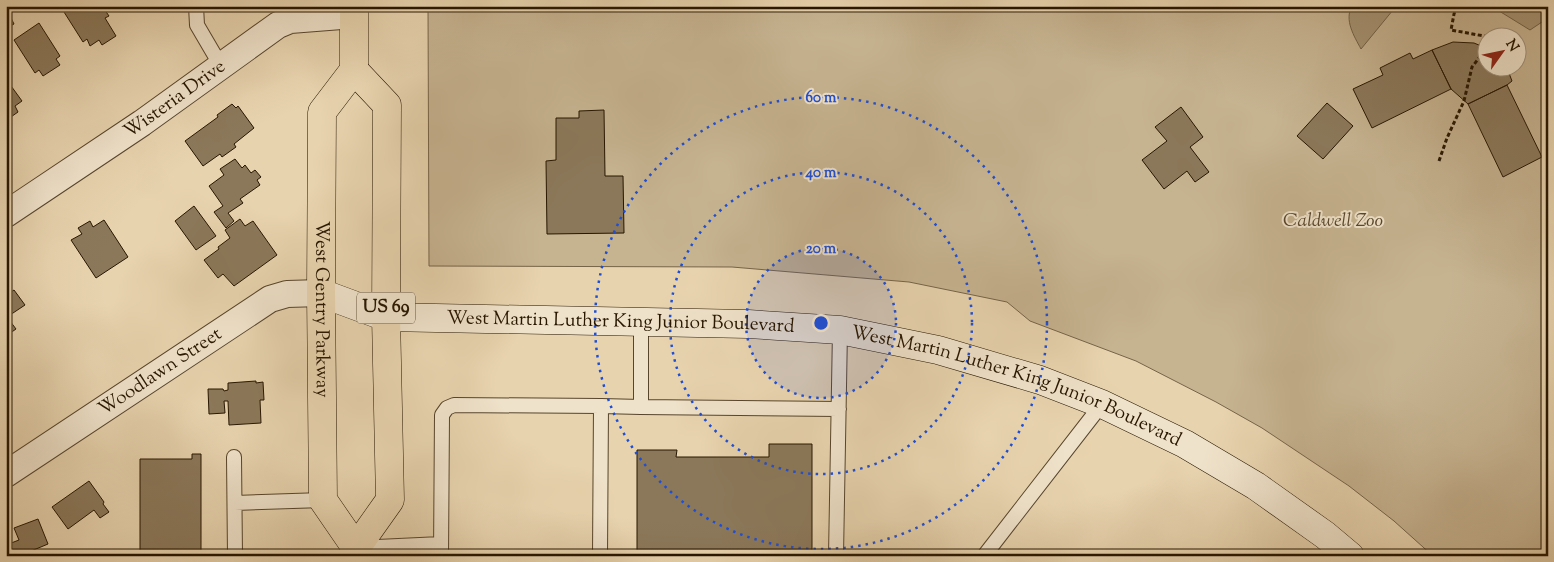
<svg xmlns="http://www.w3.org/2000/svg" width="1554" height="562" viewBox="0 0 1554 562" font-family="'Sorts Mill Goudy',serif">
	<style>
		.green { fill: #c6b390; stroke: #766448; fill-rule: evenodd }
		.water { fill: #a69373; stroke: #736145 }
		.building { fill: #8b785a; stroke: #271600 }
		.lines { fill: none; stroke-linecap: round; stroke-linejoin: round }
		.service-casing { stroke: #57452c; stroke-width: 16 }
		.minor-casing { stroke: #57452c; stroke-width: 28 }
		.secondary-casing { stroke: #271600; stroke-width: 29 }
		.primary-casing { stroke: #271600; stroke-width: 29 }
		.path { stroke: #271600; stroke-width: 3; stroke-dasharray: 4 2.5; stroke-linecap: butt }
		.service { stroke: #efe2ca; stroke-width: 14 }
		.minor { stroke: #efe2ca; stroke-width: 26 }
		.secondary { stroke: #efe2ca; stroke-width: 28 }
		.primary { stroke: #e7d3ae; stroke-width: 28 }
		.ring { fill: none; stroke: #1d4ed8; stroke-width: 2.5; stroke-dasharray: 2.5 5 }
		.labels { text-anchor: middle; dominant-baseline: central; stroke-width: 4; stroke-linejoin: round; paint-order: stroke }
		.shield { fill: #efe2ca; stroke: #63533d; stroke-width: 1 }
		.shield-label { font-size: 18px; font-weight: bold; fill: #271600 }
		.street-label { font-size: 19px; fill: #271600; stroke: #efe2ca }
		.park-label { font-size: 19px; font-style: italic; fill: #57452b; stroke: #efe2ca }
		.centre { fill: #1d4ed8; stroke: #efe2ca; stroke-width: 2.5 }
		.ring-label { font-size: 15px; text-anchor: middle; font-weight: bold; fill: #1d4ed8; stroke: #efe2ca; stroke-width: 4; stroke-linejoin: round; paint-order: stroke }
	</style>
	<rect width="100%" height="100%" fill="#e7d3ae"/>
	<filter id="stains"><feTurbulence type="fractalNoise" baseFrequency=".004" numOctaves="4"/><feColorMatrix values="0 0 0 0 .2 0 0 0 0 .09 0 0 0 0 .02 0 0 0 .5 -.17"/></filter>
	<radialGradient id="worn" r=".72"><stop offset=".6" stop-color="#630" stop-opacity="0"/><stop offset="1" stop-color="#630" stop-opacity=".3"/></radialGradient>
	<!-- green -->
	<path class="green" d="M428,6h1120v550h-115l-39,-35 -45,-35 -87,-58 -46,-26 -80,-41 -106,-40 -23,-19 -98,-20 -177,-15 -303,-1zM1486,38h30v30h-30z"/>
	<!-- water -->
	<path class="water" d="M1352,6h50l-9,4 -32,39c-7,-13 -17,-29 -9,-43z
		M1491,6h57v12l-18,12z"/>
	<!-- building -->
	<path class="building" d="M71,6h31l7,10 -4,2 11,18 -14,9 -3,-5 -9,6 -3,-7 -4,3 -19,-30z
		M7,10l7,14 -8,4v-17z
		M39,23l21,33 -4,3 4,6 -17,11 -4,-6 -4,3 -21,-33z
		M1453,42l21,1 12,5v20h21l5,13 -5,4 -39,19 -17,-15 -19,-39z
		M1432,50l19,39 -79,39 -19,-39 30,-14 -3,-7 30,-15 3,6z
		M6,79l16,22 -7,5 3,6 -10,7 -2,-2z
		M1507,85l35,72 -39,20 -35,-73z
		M1327,103l26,23 -30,33 -26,-23z
		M232,104l4,4 2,-2 16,22 -20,16 2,3 -14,10 -2,-3 -17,12 -18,-25 33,-24 -1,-2z
		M1181,107l22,30 -13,10 19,25 -14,10 -8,-11 -23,18 -22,-29 25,-19 -12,-14z
		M604,110l1,66h18l1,57 -77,1 -1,-73 10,-1v-42h23v-7z
		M235,159l7,9 3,-3 6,8 4,-3 6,7 -4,3 3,5 -20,14 3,4 -15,10 6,8 -8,7 -12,-16 9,-6 -14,-20 15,-11 -4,-6z
		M194,206l22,30 -20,14 -21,-29z
		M240,219l5,7 8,-5 24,34 -43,31 -11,-12 -5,4 -14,-18 15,-11 -1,-2 12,-9 -5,-8z
		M104,220l24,37 -32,21 -25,-38 11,-6 -4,-6 12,-7 3,6z
		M14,290l11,15 -18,12 9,12 -10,7v-41z
		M256,381v2l7,-1 1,18h-4l1,23 -32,2 -1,-24h-4l1,12 -16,1 -1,-25h15l1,2 4,-1v-7z
		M769,444h43v112h-175v-106h40l-1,7h93z
		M192,454h9v102h-61v-97h52z
		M89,481l15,21 -1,2 6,8 -9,6 -6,-8 -26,19 -16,-22z
		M38,519l10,25 -24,10 -1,-2 -9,4h-8v-11l13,-5 -5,-12z"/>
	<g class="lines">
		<!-- service casing -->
		<g class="service-casing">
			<path id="service" d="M196,6l1,19 24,41
				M641,407l198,2
				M234,457l1,99
				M235,503l88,-3
				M356,548l85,-4
				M441,556l1,-141 5,-7 7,-3 147,1
				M600,556l1,-150 40,1v-85
				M836,556l4,-226
				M984,556l118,-152"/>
		</g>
		<!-- minor casing -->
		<g class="minor-casing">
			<g id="minor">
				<path id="s1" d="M6,214l136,-91 136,-98 12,-5 64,-5"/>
				<path id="s2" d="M6,474l264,-175 17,-5 34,-1"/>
			</g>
		</g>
		<!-- secondary casing -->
		<g class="secondary-casing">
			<g id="secondary">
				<path id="s3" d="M321,293l65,24 362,7 92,6 98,20 102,30 62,24 83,40 71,42 69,49 25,21"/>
			</g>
		</g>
		<!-- primary casing -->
		<g class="primary-casing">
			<g id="primary">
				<path id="s4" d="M354,6v64l-32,42 -1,181 2,207 33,48v8"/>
				<path d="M354,70l33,35 -1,212 4,183 -34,48"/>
			</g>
		</g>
		<!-- path -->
		<path class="path" d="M1457,6l-3,8 -3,16 44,8
			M1439,161l8,-23 17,-37 8,-34 14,-18"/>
		<!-- service -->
		<use href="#service" class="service"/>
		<!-- minor -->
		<use href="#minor" class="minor"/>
		<!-- secondary -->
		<use href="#secondary" class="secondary"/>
		<!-- primary -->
		<use href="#primary" class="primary"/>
	</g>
	<!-- distance rings -->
	<circle cx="821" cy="323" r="75" fill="#1d4ed8" fill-opacity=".12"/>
	<g class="ring">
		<circle cx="821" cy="323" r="75"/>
		<circle cx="821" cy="323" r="151"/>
		<circle cx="821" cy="323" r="226"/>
	</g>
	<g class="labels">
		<!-- shield labels -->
		<rect class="shield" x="357" y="292.5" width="58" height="31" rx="4"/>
		<g class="shield-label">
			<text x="386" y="308">US 69</text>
		</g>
		<!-- street labels -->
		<g class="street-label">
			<text stroke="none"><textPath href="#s1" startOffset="204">Wisteria Drive</textPath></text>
			<text stroke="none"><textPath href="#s4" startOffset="314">West Gentry Parkway</textPath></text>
			<text stroke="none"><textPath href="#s3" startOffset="304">West Martin Luther King Junior Boulevard</textPath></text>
			<text stroke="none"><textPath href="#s2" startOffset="185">Woodlawn Street</textPath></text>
			<text stroke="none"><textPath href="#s3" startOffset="709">West Martin Luther King Junior Boulevard</textPath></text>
		</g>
		<!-- park labels -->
		<g class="park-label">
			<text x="1333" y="221">Caldwell Zoo</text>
		</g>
	</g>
	<circle cx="821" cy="323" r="8" class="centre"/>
	<g class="ring-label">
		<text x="821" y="102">60 m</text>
		<text x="821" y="177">40 m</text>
		<text x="821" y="253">20 m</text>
	</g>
	<!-- margin -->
	<rect width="1554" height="562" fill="none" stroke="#e7d3ae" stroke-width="25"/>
	<rect x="8" y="8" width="1539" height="547" fill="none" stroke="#271600" stroke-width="2.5"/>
	<rect x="12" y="12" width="1529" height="537" fill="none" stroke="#271600"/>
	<!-- north arrow -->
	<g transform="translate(1502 52) rotate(57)"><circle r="24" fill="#efe2ca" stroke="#9f9079"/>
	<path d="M0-4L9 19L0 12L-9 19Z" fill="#8f2418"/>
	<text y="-8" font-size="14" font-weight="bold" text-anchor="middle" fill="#271600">N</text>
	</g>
	<rect width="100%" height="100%" filter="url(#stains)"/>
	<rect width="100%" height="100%" fill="url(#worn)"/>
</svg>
